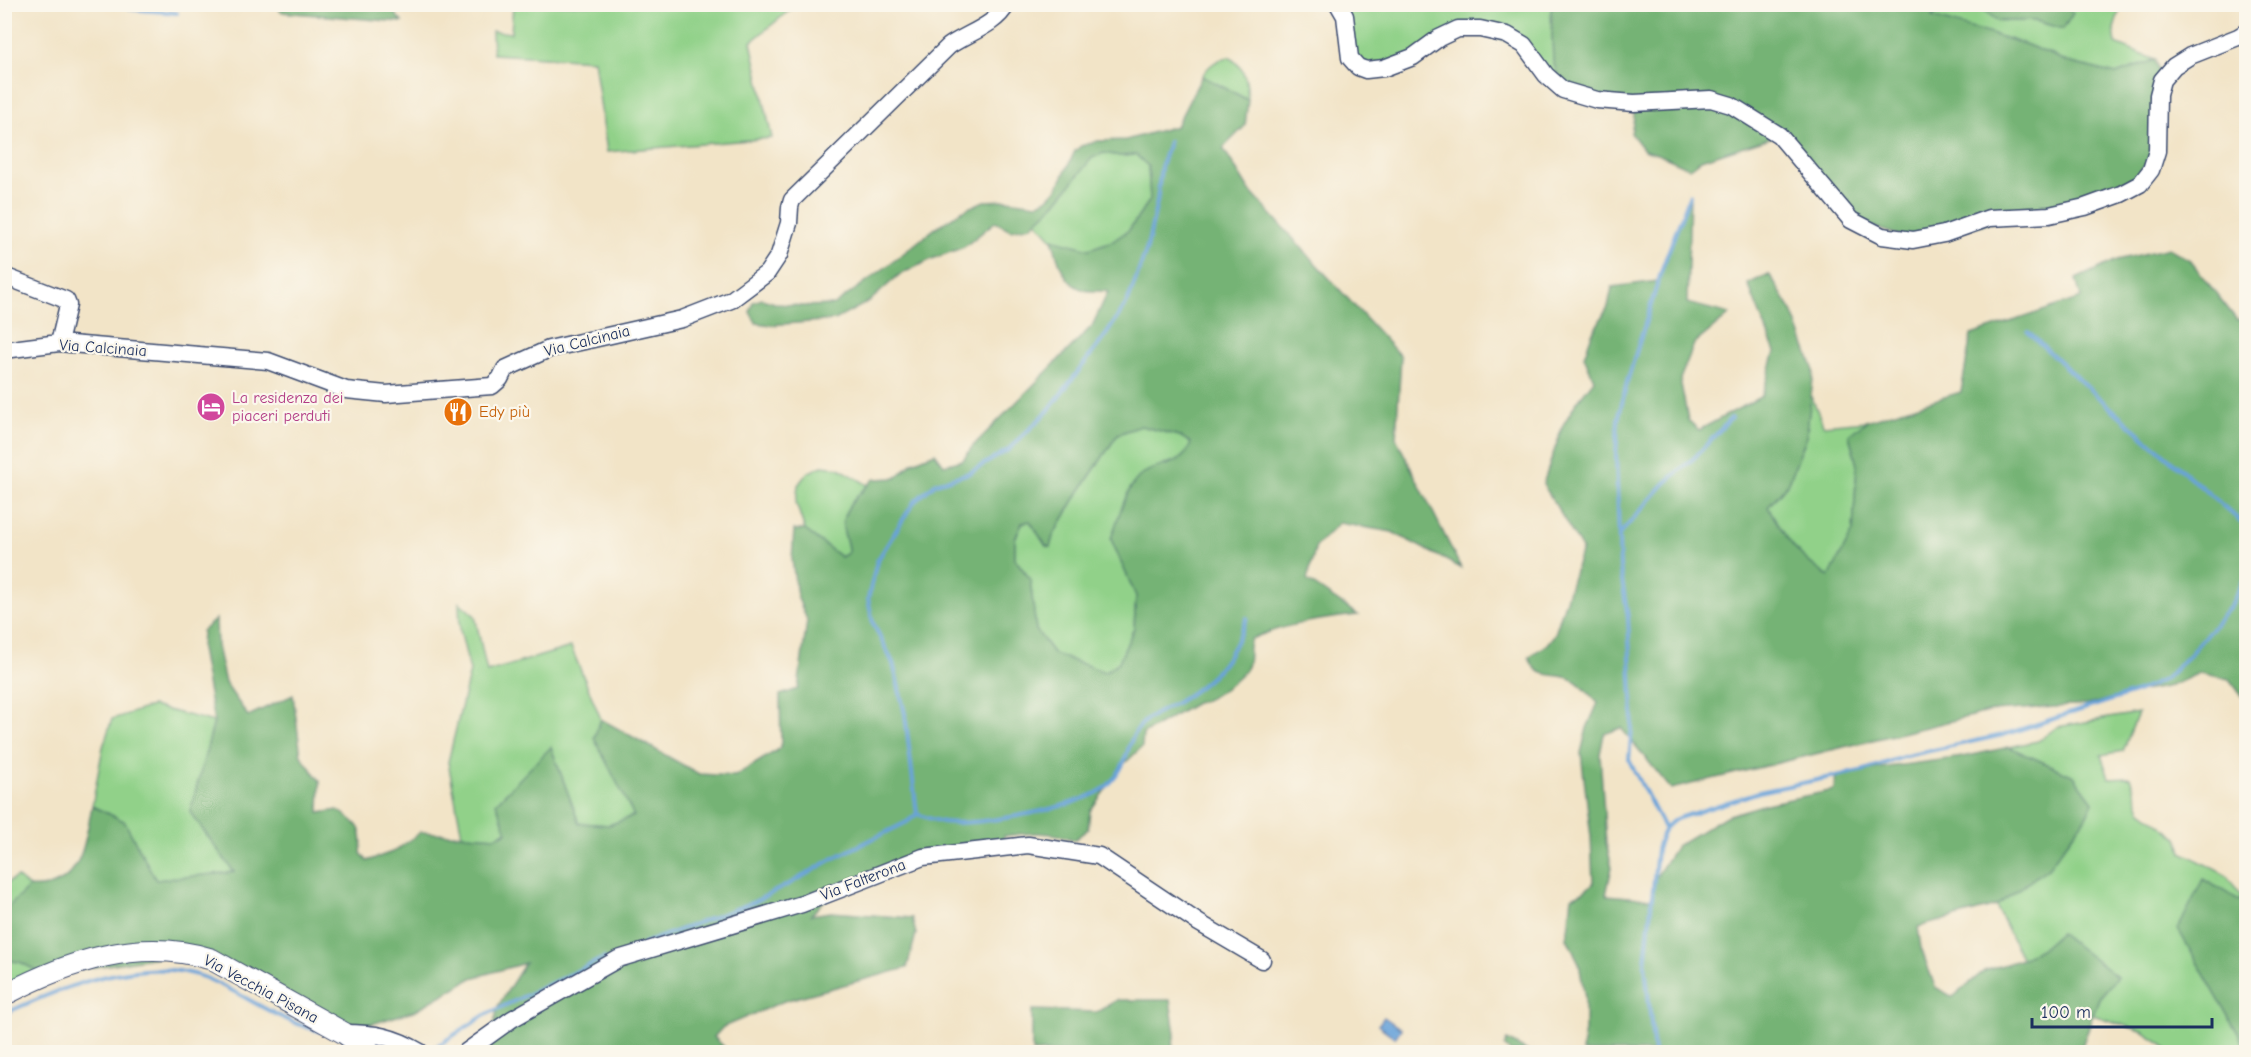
<svg xmlns="http://www.w3.org/2000/svg" width="2251" height="1057" viewBox="0 0 2251 1057" font-family="'Comic Neue',sans-serif">
	<style>
		.green { fill: #91d189; stroke: #568074; stroke-width: 1.5 }
		.forest { fill: #74b375; stroke: #48716a; stroke-width: 1.5; fill-rule: evenodd }
		.water { fill: #69a3d9; stroke: #42699c; stroke-width: 1.5 }
		.lines { fill: none; stroke-linecap: round; stroke-linejoin: round }
		.stream { stroke: #69a3d9; stroke-width: 4 }
		.minor-casing { stroke: #3b4a6e; stroke-width: 19 }
		.major-casing { stroke: #3b4a6e; stroke-width: 23 }
		.minor { stroke: #fff; stroke-width: 16 }
		.major { stroke: #fff; stroke-width: 21 }
		.labels { text-anchor: middle; dominant-baseline: central; stroke-width: 4.5; stroke-linejoin: round; paint-order: stroke }
		.street-label { font-size: 16px; fill: #1b2f5e; stroke: #fbf7ec }
		.hotel-label { font-size: 16px; fill: #b23c85; stroke: #fbf7ec; text-anchor: start }
		.food-label { font-size: 16px; fill: #c56008; stroke: #fbf7ec; text-anchor: start }
	</style>
	<rect width="100%" height="100%" fill="#fbf7ec"/>
	<filter id="ink" filterUnits="userSpaceOnUse"><feTurbulence type="fractalNoise" baseFrequency=".0167" numOctaves="2"/><feDisplacementMap in="SourceGraphic" scale="12" xChannelSelector="R" yChannelSelector="G"/><feConvolveMatrix kernelMatrix="1 2 1 2 8 2 1 2 1" color-interpolation-filters="sRGB"/></filter>
	<filter id="wash" filterUnits="userSpaceOnUse"><feTurbulence type="fractalNoise" baseFrequency=".008" numOctaves="4" result="noise"/><feDisplacementMap in="SourceGraphic" scale="24" xChannelSelector="R" yChannelSelector="G"/><feGaussianBlur stdDeviation="1.35" result="paint"/><feColorMatrix in="noise" values="0 0 0 0 0 0 0 0 0 0 0 0 0 0 0 0 0 1.4 0 .05"/><feComposite in="paint" operator="in"/></filter>
	<g filter="url(#wash)">
		<rect width="100%" height="100%" fill="#f2e4c7"/>
		<!-- green -->
		<path class="green" d="M513,5h283l-45,37 21,96 -165,14 -13,-92 -101,-6 -1,-23 19,2z
			M1338,5h213l2,56 10,29 -39,-45 -66,-16 -45,28 -55,10z
			M1947,5h16l19,4 16,12h38l27,8 10,-16 -10,-8h58l-7,24 2,15 39,16 -39,14 -45,-11 -46,-19 -93,-27z
			M1229,57c17,11 18,24 19,43l-46,-24c7,-11 14,-16 27,-19z
			M1104,153l16,3 16,-1 12,11 2,34 -21,30 -16,11 -24,8 -37,-10 -16,-18 20,-18 35,-45z
			M1811,395l12,30 43,-4 -17,14 8,30 -4,66 -24,47 -15,-10 -24,-23 -22,-38 21,-25 17,-44z
			M1141,426l39,10 11,7 -3,10 -9,7 -14,4 -34,23 -20,52 25,57 -2,32 -15,34 -14,10 -51,-18 -18,-24 -6,-51 -15,-20v-20l7,-16 8,-2 16,25 4,1 3,-11 21,-36 44,-66z
			M822,466l17,2 29,17c-10,11 -26,24 -25,40 0,10 6,18 5,29l-7,3 -36,-27 -9,-27 2,-18 9,-12z
			M459,602l16,14 12,56 84,-25 30,72 -7,19 41,77 -26,10 -30,-2 -28,-76 -44,84 -11,6 -34,-2 -14,-73 22,-91 -10,-41z
			M152,706l62,16 -24,90 44,60 -78,8 -32,-59 -32,-15 11,-59 9,-28z
			M2138,713l-15,38 -22,4 8,23 21,-1 11,33 37,28 4,14 44,23 20,26v3l-7,-5 -61,30 68,118v5h-76v-2l-29,-19 -48,-16 6,-17 18,-21 -57,-44 -16,14 -22,12 -26,-53 52,-38 38,-51 7,-15 -19,-26 -65,-29 29,-6 19,-14z
			M17,877l12,10 -24,24v-27z
			M4,960l16,2 25,13 -40,20z"/>
		<!-- forest -->
		<path class="forest" d="M277,5h111l14,17 -121,-10z
			M1551,5h396l-15,12 93,27 46,19 45,11 39,-14 7,20 -5,71 -36,43 -208,46 -62,-20 -72,-85 -78,25 -12,8 -29,-13 -16,-5 -13,-17 3,-14v-16l-71,-13 -10,-29z
			M1963,5h100l10,8 -10,16 -27,-8h-38l-16,-12z
			M1202,76l46,24 -3,26 -22,22 26,42 152,167 -5,81 65,130 -69,-36 -53,-9 -23,23 -9,34 51,35c-37,4 -73,9 -107,24 -4,9 -1,15 -3,24 -2,14 -39,38 -52,40l-53,31 -1,13 -19,18 -33,46 -2,18 -14,11c-23,-10 -45,-7 -70,-4v9l-99,14 -80,41 -14,15 20,-3 81,6 4,16 -9,34 -123,33 -61,26 -9,10 15,15h-256l19,-19 6,-27 27,-43 -53,15 -56,32 -72,23 -155,-81 -144,23 -25,-13 -15,-2 -1,-49 25,-24c52,4 55,-41 63,-81l32,15 32,59 78,-8 -44,-60 24,-90 -13,-73 1,-18 14,-12 1,27 8,37 23,33 45,-21 8,61 19,25 -1,32 19,-3c21,14 26,18 23,43l6,8 28,-10 26,-19 75,5 11,-5 -11,-29 55,-56 28,76 30,2 25,-9 -40,-78 7,-19 98,55 36,2 46,-28 -1,-53 18,-6 9,-69 -10,-24 -5,-36 2,-30h11l36,27 7,-4c1,-10 -5,-18 -5,-28 -1,-18 20,-34 31,-46l22,-1 17,-16 22,-9 9,12 19,-5 9,-13 120,-121 16,-34c-7,-2 -17,0 -24,-2 -22,-6 -26,-32 -32,-51l37,10 24,-8 16,-11 21,-30 -2,-34 -12,-11 -16,1 -16,-3 -12,5 -36,45 -25,23 -20,4 -16,-8 -31,25 -32,12 -33,16 -29,26 -35,19 -64,5 -15,-2 -6,-11 3,-10 9,-3 16,5 25,2 31,-1 56,-41 44,-35 28,-18 22,-10 23,-1 30,4 10,-5 10,-10 18,-38 6,-5 17,-5 28,-1 50,-14zM1141,426l39,10 11,7c-8,27 -37,18 -53,35 -13,13 -21,44 -27,61l25,57 -2,32 -15,34 -14,10 -51,-18 -18,-24 -6,-51 -15,-20v-20l7,-16 8,-2 16,25 4,1 3,-11 21,-36 44,-66z
			M1690,195l-3,108 43,11 -36,30 -14,35 8,41 11,10 63,-34 13,-44 -27,-68 21,-10 24,39 21,58 -8,67 -17,44 -21,25c19,33 29,49 61,70l24,-46 4,-66 -8,-30 17,-14 95,-29 10,-57 110,-37 -5,-19 41,-19 52,-12 21,12 47,60 9,-3v384l-17,-22 -30,-6 -28,13 -34,6 -49,13 -96,6 -321,78 -50,-61 -17,6 -4,20 6,89 6,24 -6,28 46,4 2,-19 22,-34 50,-30 40,-12 68,-14 2,-14 29,-6 98,-13 46,-10 65,29 19,26 -7,15 -38,51 -52,38 -78,21 3,21 14,39 18,10 31,-26 38,-12 22,-12 16,-14 57,44 -18,21 -19,54h-498l3,-23v-31l-6,-35 -12,-25 5,-41 11,-5 10,-8 -2,-47 -10,-84 6,-25 11,-25c-7,-6 -16,-19 -25,-23 -17,-9 -36,2 -44,-23l18,-13 8,-10 27,-85 -39,-65 20,-59 13,-22 18,-23 -10,-24 8,-22 16,-27 4,-20 46,-6z
			M2203,879l43,25v143l-68,-118z
			M1117,1000h53l5,34 -4,18h-139v-42l65,2z
			M1507,1040l22,12h-18l-7,-6z"/>
		<!-- water -->
		<path class="water" d="M1384,1017l17,12 -6,9 -17,-13z"/>
		<g class="lines">
			<!-- stream -->
			<path class="stream" d="M121,4l9,5 47,4
				M2028,332l60,56 158,138
				M1619,535l46,-52 30,-26 36,-39
				M917,814l-12,-100 -12,-51 -20,-40 -5,-24 9,-38 37,-59 22,-19 33,-10 39,-23 40,-39 58,-76 22,-34 19,-53 10,-46 4,-35 8,-25
				M917,814c8,3 17,6 26,8 30,5 146,-15 166,-38 6,-6 12,-15 15,-22 5,-13 7,-27 17,-37 8,-9 24,-16 35,-22 40,-25 53,-41 71,-85
				M1664,828l-35,-68 4,-45 -5,-97 -8,-51 -4,-112 2,-35 9,-38 36,-116 27,-71
				M644,943l110,-41 37,-19 43,-25 73,-36 10,-8
				M4,1014c56,-26 138,-60 199,-37 41,16 74,44 117,54
				M374,1043l15,5 6,4
				M428,1052l57,-37 119,-57
				M1654,1052l-9,-88 12,-114c4,-15 6,-22 19,-31l83,-27 106,-22 41,-14 97,-21 134,-43 28,-13 24,-24 41,-48 16,-30"/>
		</g>
	</g>
	<g filter="url(#ink)">
		<g class="lines">
			<!-- minor casing -->
			<g class="minor-casing">
				<path id="minor" d="M1338,4l7,12 5,42 8,9 8,3 18,-2 29,-11 26,-19 19,-9h22l27,6 17,10 22,30 17,15 34,10 37,3 77,-4 20,6 48,30 72,85 31,16 31,4 31,-6 45,-16 60,-3 36,-8 36,-13 19,-10 11,-14 6,-19 1,-56 4,-15 12,-14 16,-10 48,-19 8,-5
					M4,276l62,24 2,5 -9,38
					M4,350l55,-7 209,18 78,29 40,4 106,-8 8,-7 5,-10 44,-20 133,-30 49,-19 36,-27 12,-18 10,-32 1,-16 2,-7 157,-154c19,-13 47,-21 58,-42
					M344,1033c31,0 49,3 76,19
					M466,1052l46,-33 106,-60 184,-55 121,-47 105,-12 71,11 100,67 63,37"/>
			</g>
			<!-- major casing -->
			<g class="major-casing">
				<path id="major" d="M4,995c65,-34 135,-58 207,-36l133,74 27,19"/>
			</g>
			<!-- minor -->
			<use href="#minor" class="minor"/>
			<!-- major -->
			<use href="#major" class="major"/>
		</g>
	</g>
	<!-- icons -->
	<defs>
		<g id="hotel-disc" transform="scale(1.5)"><circle r="9.5" fill="#d1479c" stroke="#fbf7ec"/><path d="M-6-4.5h1.5V1H6V5H4.5V3h-9V5H-6ZM-4 0a1.8 1.8 0 1 1 3.6 0ZM.5 0V-2.5h3Q6-2.5 6 0Z" fill="#fff"/></g>
		<g id="restaurant-disc" transform="scale(1.5)"><circle r="9.5" fill="#e8710a" stroke="#fbf7ec"/><path d="M-5-6h1v4h1v-4h1v4h1v-4h1v5L-1.5 .5V6h-2V.5L-5-1ZM5-6V6H3V1.5H1.5Q1.5-4 5-6Z" fill="#fff"/></g>
	</defs>
	<g fill-rule="evenodd">
		<use href="#hotel-disc" x="211" y="407"/>
		<use href="#restaurant-disc" x="458" y="412"/>
	</g>
	<g class="labels">
		<!-- street labels -->
		<g class="street-label">
			<text transform="translate(587 341) rotate(-14)">Via Calcinaia</text>
			<text transform="translate(103 348) rotate(4)">Via Calcinaia</text>
			<text transform="translate(863 880) rotate(-21)">Via Falterona</text>
			<text transform="translate(261 989) rotate(28)">Via Vecchia Pisana</text>
		</g>
		<!-- hotel labels -->
		<g class="hotel-label">
			<text x="232" y="398">La residenza dei<tspan x="232" dy="18">piaceri perduti</tspan></text>
		</g>
		<!-- food labels -->
		<g class="food-label">
			<text x="479" y="412">Edy più</text>
		</g>
	</g>
	<!-- margin -->
	<rect width="2251" height="1057" fill="none" stroke="#fbf7ec" stroke-width="24"/>
	<!-- scale -->
	<path d="M2032 1018v9h180v-9" fill="none" stroke="#1b2f5e" stroke-width="3"/>
	<text x="2041" y="1018" font-size="18" fill="#1b2f5e" stroke="#fbf7ec" stroke-width="4.5" paint-order="stroke">100 m</text>
</svg>
